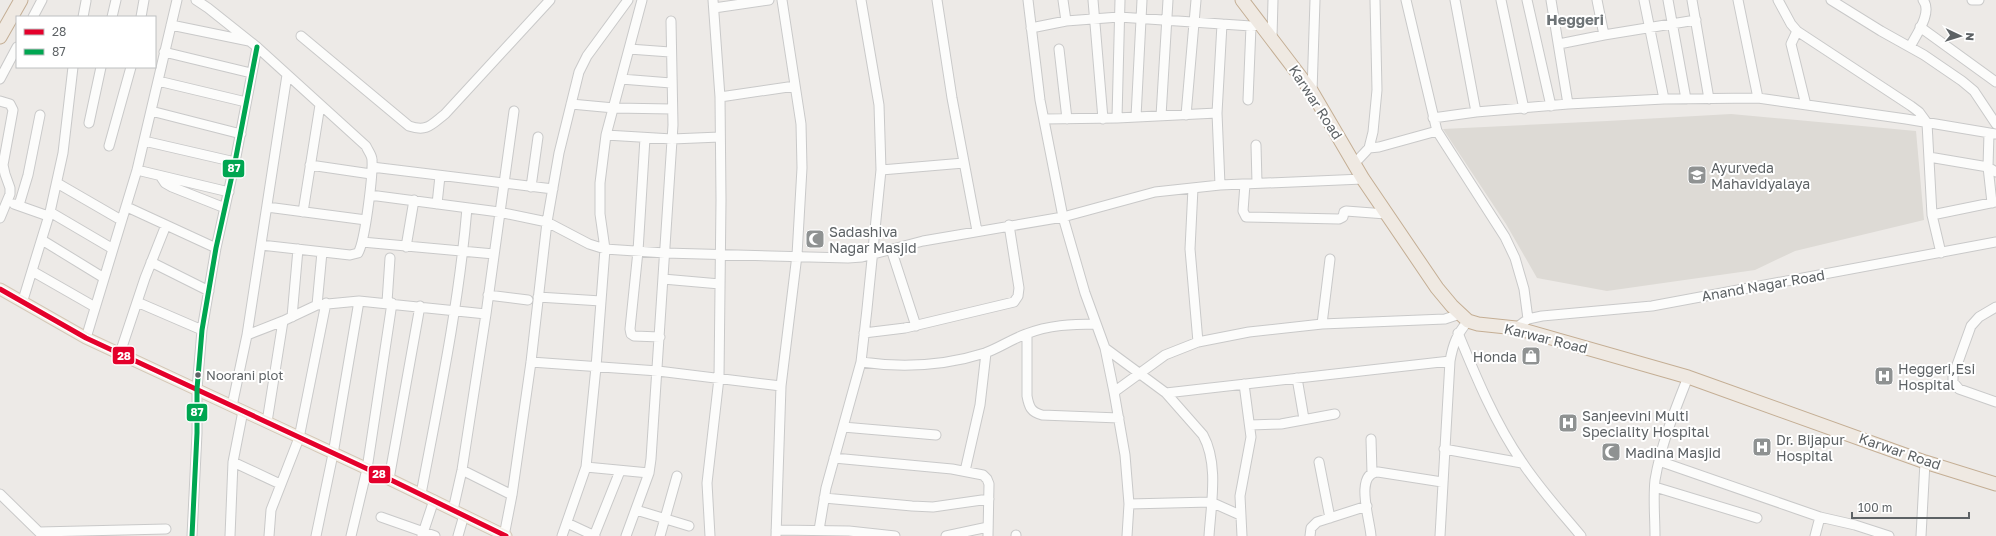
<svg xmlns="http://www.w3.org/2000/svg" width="1996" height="536" viewBox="0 0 1996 536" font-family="'Golos Text',sans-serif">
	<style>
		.education { fill: #dddad5 }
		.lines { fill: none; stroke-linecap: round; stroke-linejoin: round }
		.minor-casing { stroke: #c9c9c9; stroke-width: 11 }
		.major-casing { stroke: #d4c7b6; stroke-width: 13 }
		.highway-casing { stroke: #c4ae94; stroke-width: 15 }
		.minor { stroke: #fcfcfb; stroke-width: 9 }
		.major { stroke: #f3efe8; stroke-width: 11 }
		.highway { stroke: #efe9e2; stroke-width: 13 }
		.bus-1-casing { stroke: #fff; stroke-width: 8 }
		.bus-2-casing { stroke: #fff; stroke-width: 8 }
		.bus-1 { stroke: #e4002b; stroke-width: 5 }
		.bus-2 { stroke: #00a651; stroke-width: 5 }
		.bus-dot { fill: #5d6265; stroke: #fff; stroke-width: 1.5 }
		.labels { text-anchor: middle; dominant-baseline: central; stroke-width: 4; stroke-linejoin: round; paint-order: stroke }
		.bus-label { font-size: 13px; fill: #5d6265; stroke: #fff; text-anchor: start }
		.street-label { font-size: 14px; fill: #5d6265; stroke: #fff }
		.poi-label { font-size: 14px; fill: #5d6265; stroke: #fff; text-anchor: start }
		.neighbourhood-label { font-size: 15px; font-weight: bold; fill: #6e7477; stroke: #fff }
		.line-badge { stroke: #fff; stroke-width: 1.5 }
		.badge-label { font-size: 11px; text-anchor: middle; font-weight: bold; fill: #fff }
	</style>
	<rect width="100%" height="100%" fill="#edeae7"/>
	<!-- education -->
	<path class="education" d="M1731,114l185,17 8,89 -129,31 -40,19 -148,21 -70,-13 -31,-54 -63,-95 164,-8z"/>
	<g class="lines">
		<!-- minor casing -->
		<g class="minor-casing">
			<path id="minor" d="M196,0l12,8 49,39 109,99c2,5 6,9 6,14 1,15 -7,82 -14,93l-8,2 -89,-10
				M937,0l15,98 25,133
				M1028,0l12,100 23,117 22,76 20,55 9,44 11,63 4,49 -2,32
				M1063,0l3,21
				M1093,0l10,119
				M1406,0l31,131 68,106 10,21 9,31 4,30
				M1455,0l21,112
				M1501,0l23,109
				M1527,0l24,106
				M1551,0l17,104
				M1644,0l20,99
				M1668,0l18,99
				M1692,0l17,99
				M1738,0l20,98
				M1778,0l13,24 6,7 114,75 8,6 8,11 5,92 9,38
				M1831,0l50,31 43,24 38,26 12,10 22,33
				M1972,0h7
				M714,8l55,-8
				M33,17l9,-17
				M83,17l3,-16
				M112,17l4,-17
				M141,17l3,-17
				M171,25l78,16
				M1920,27l76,55
				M1031,28l35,-7 53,-4 132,9 11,-1
				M1797,31l-6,13 15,61
				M1604,35l92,-15
				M301,36l108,90c18,6 22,-1 36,-12l105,-114
				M1272,37l1,-37
				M1559,44l45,-9 -7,-35
				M1910,47c6,-12 23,-35 13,-47
				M629,49l41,3
				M1059,49l8,70
				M164,52l87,21
				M0,79l17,-32
				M621,79l50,4
				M158,81l88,21
				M1312,92l3,-92
				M720,97l75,-11
				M1248,100l3,-74
				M0,101l10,3 3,6 -10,55 2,9 5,14v6l-10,24
				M571,104l43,4 58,1
				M151,111l90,23
				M1186,115l10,-115
				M1161,116l7,-116
				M1136,117l6,-117
				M1117,118l3,-118
				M1433,118l43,-6 92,-8 96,-5 94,-1 148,21 90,15
				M1044,119l73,-1 100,-5
				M89,123l12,-56
				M1989,133l-1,34 4,36
				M606,135l66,4 48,-2
				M645,138l-7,113 -8,78 1,5 3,2 26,1
				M144,141l91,21
				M1256,145l1,38
				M109,146l22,-79
				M1369,148l10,-1 58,-16
				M1929,157l59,10 8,5
				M1354,164l15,-16 4,-16 4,-42 -2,-90
				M310,165l61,9
				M372,167l181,22
				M137,170l92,22
				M881,170l83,-7
				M161,177l4,6 7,4 53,21
				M57,183l64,37
				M1245,184l-2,27 3,6 93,2 4,-2 1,-5 2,-1 40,3
				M1220,185l-3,-72 5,-89
				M531,187l7,-50
				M1193,188l-3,61 8,93
				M370,195l129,17 48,10 42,22 16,5 60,4 183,5 14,-1 61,-16 140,-24 92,-25 65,-7 143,-6
				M14,204l34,12
				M437,204l3,-28
				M19,205l9,-30 12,-60
				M127,207l89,41
				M267,207l99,13
				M50,212l63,37
				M303,212l17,-107
				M1932,215l64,-13
				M42,240l62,38
				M362,242l132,12
				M406,247l8,-47
				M891,249l25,77
				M151,262l58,29
				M32,271l63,36
				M663,279l57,5
				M488,295l40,5
				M538,297l63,4
				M23,300l27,-88 13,-59 10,-86
				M137,302l65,28
				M387,302l3,-44
				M317,305l5,-53
				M1996,307l-17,10 -8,9 -18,50v6l6,7 37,13
				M292,317l6,-68
				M1322,324l8,-65
				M1516,328l12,-9 14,-3 110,-10 344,-64
				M864,333l41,-5 109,-26 4,-6 1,-8 -10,-63
				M1458,333c18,44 37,90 64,129 17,26 39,50 59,74
				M1027,334v62c2,11 4,16 15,19l77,3
				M247,335l36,-14 34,-16 42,-4
				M86,338l51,-168 40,-170
				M1105,348l61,45 37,42c16,29 8,69 6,101
				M120,353l25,-75 21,-53
				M531,362l127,9 123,15
				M861,362c42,6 83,4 124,-9 14,-5 27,-14 41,-19 23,-9 46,-10 70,-10
				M1297,378l7,41
				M1114,392l51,-37 33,-13 51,-10 73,-8 123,-5 15,-5
				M1166,393l284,-32
				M232,406l15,-71 40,-260
				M267,422l16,-101
				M1250,425l31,-1 54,-10
				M843,427l93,8
				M1371,439l1,34
				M1444,449l78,14
				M834,458l118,11 31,6 4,4 2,5 -1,52
				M1659,461l161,56 35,8 34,11
				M233,462l47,22
				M1319,462l11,56
				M586,467l63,6
				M462,470l50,25
				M965,471l15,-66 6,-52
				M389,479l31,-173
				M1655,487l102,31
				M0,494l43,42
				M421,494c18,-95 38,-190 46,-286
				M824,498l88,8 21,1 56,-8
				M1129,504l82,-2 29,13
				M453,510l9,-40 24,-156 28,-203
				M636,510l53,16
				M381,517l54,19
				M567,523l28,13
				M776,530l73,1 46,5
				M819,530l7,-42 35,-126 6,-53 14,-139 -2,-65 -18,-105
				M39,532l127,-3
				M192,536l5,-103v-44l5,-59 14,-82 19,-86 22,-115
				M230,536l3,-74 10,-51
				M269,536l2,-26 28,-72 27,-135
				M316,536l17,-82 26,-153 127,13
				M351,536l16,-67 25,-166
				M422,536l12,-36
				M458,536l6,-21
				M504,536l8,-41 19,-133 16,-140 12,-69 20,-81 8,-16 41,-56
				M562,536l24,-69 10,-100 9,-118 -5,-35v-31l6,-48 36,-135
				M594,536l26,-65
				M626,536l23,-63 2,-14 22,-334 -2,-104
				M660,536l17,-60
				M710,536l-3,-53 12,-105 2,-178 -1,-103 -7,-97
				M776,536l5,-150 16,-131 5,-87 -1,-44 -19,-124
				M946,536l42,-9
				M1016,536v-1
				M1242,536l-2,-40 11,-59 -7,-53
				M1310,536l1,-8 6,-6 50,-16
				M1371,536c-1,-16 -17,-63 7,-64l64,10
				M1440,536l10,-175c3,-17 7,-27 18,-40
				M1655,536c0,-18 -2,-38 0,-56 6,-36 20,-70 33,-103
				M1815,536l5,-19
				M1921,536l4,-74"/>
		</g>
		<!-- major casing -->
		<g class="major-casing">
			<path id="major" d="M0,289l86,49 303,141 117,57"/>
		</g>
		<!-- highway casing -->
		<g class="highway-casing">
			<path id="highway" d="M1242,0l70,92 51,87 74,109 15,18 16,15 10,3 38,4 172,49 237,85 71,22
				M0,37l21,-37"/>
		</g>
		<!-- minor -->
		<use href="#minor" class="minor"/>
		<!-- major -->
		<use href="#major" class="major"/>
		<!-- highway -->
		<use href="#highway" class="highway"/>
		<!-- bus-1 casing -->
		<g class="bus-1-casing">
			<path id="bus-1" d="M0,289l86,49 303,141 117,57"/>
		</g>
		<!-- bus-2 casing -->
		<g class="bus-2-casing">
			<path id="bus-2" d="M192,536l5,-103v-44l5,-59 14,-82 19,-86 22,-115"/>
		</g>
		<!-- bus-1 -->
		<use href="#bus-1" class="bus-1"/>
		<!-- bus-2 -->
		<use href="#bus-2" class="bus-2"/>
	</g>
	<!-- icons -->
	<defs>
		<g id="university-square" transform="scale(1)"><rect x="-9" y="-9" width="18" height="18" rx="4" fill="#8f9292" stroke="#fff"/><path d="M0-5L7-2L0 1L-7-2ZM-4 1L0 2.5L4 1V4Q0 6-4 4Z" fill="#fff"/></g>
		<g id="mosque-square" transform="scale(1)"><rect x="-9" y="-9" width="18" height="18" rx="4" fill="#8f9292" stroke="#fff"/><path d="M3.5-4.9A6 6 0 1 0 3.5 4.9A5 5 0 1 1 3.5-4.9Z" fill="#fff"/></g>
		<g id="shop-square" transform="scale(1)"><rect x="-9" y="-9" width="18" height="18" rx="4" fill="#8f9292" stroke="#fff"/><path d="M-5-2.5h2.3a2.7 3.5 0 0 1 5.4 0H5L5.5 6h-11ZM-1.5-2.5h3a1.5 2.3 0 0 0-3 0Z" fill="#fff"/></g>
		<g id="hospital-square" transform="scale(1)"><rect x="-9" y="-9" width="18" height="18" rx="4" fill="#8f9292" stroke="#fff"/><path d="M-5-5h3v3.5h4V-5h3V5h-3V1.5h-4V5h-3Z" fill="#fff"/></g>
	</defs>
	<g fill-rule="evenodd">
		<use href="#university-square" x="1697" y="175"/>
		<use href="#mosque-square" x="815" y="239"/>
		<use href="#shop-square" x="1531" y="356"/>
		<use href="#hospital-square" x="1884" y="376"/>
		<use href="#hospital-square" x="1568" y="423"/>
		<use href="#hospital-square" x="1762" y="447"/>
		<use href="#mosque-square" x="1611" y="452"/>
	</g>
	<!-- markers -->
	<circle class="bus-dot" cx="198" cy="375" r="3.5"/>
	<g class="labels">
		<!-- bus labels -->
		<g class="bus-label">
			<text x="206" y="375">Noorani plot</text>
		</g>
		<!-- street labels -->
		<g class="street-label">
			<text transform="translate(1316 102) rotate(57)">Karwar Road</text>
			<text transform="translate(1763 285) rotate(-10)">Anand Nagar Road</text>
			<text transform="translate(1546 338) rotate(14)">Karwar Road</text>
			<text transform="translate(1900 451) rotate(19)">Karwar Road</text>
		</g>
		<!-- poi labels -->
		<g class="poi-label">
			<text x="1711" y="167">Ayurveda<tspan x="1711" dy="16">Mahavidyalaya</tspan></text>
			<text x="829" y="231">Sadashiva<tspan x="829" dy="16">Nagar Masjid</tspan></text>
			<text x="1517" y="356" text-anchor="end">Honda</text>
			<text x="1898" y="368">Heggeri,Esi<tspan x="1898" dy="16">Hospital</tspan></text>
			<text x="1582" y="415">Sanjeevini Multi<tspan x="1582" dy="16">Speciality Hospital</tspan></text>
			<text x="1776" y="439">Dr. Bijapur<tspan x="1776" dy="16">Hospital</tspan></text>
			<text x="1625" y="452">Madina Masjid</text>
		</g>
		<!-- neighbourhood labels -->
		<g class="neighbourhood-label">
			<text x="1575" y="19">Heggeri</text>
		</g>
	</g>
	<g class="line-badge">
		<rect x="222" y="159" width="23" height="19" rx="4" fill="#00a651"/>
		<rect x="112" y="346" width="23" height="19" rx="4" fill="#e4002b"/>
		<rect x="186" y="403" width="22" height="19" rx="4" fill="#00a651"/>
		<rect x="368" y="465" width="23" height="19" rx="4" fill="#e4002b"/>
	</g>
	<g class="badge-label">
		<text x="234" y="172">87</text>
		<text x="124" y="360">28</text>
		<text x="197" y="416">87</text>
		<text x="379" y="478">28</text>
	</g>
	<!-- legend -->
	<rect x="16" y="16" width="140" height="52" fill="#ffffff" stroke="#bec0c1"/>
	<rect x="24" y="29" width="20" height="6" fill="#e4002b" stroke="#bec0c1"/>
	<text x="52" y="36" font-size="12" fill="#5d6265">28</text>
	<rect x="24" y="49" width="20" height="6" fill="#00a651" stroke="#bec0c1"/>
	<text x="52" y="56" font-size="12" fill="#5d6265">87</text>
	<!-- north arrow -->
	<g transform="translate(1960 36) rotate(94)" stroke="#ffffff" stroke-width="3" paint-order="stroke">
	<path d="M0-3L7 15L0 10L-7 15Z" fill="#5d6265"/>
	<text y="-6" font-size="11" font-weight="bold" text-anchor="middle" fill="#5d6265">N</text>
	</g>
	<!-- scale -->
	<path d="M1852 512v6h117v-6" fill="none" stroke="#5d6265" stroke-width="2"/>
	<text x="1858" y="512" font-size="12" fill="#5d6265" stroke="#ffffff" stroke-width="3" paint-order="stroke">100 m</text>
</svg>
